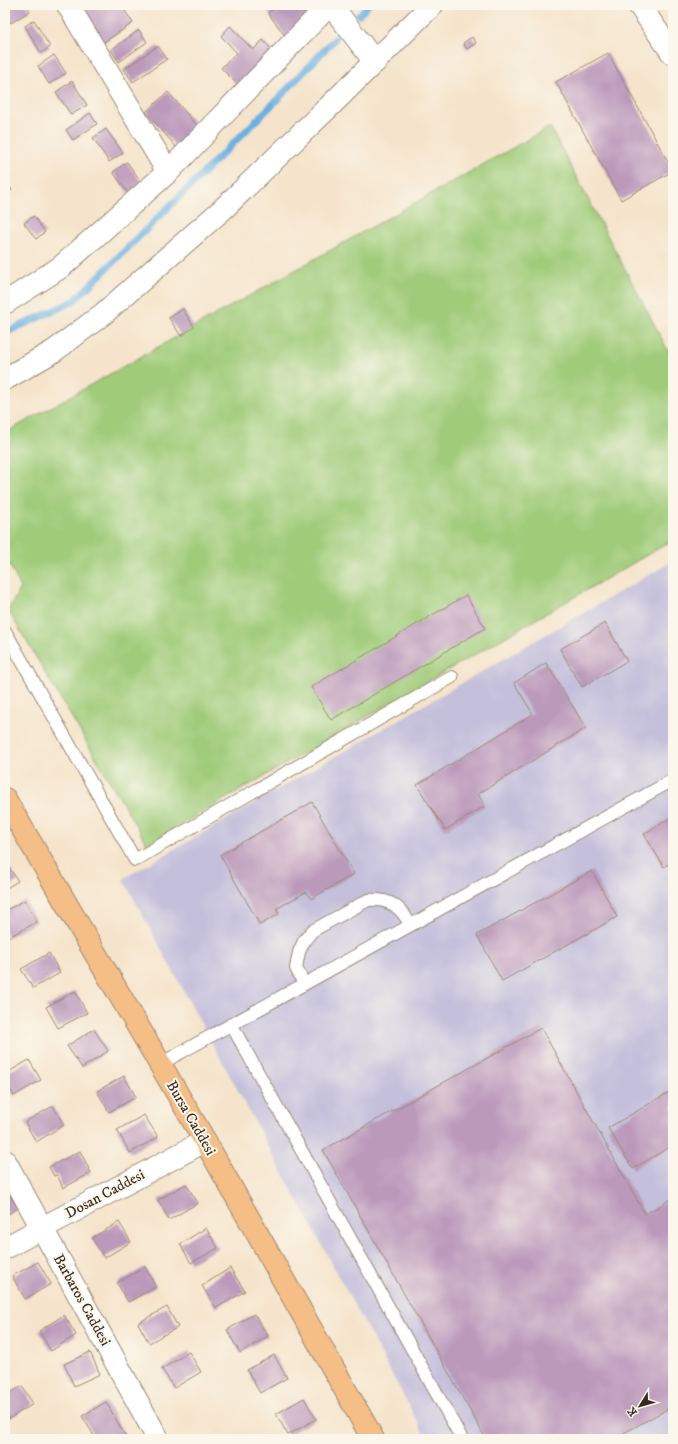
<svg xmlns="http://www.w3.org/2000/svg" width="678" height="1444" viewBox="0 0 678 1444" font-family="'IM FELL DW Pica',serif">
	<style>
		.industrial { fill: #c4c0db }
		.green { fill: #a0cc7a; stroke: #6e7b4c }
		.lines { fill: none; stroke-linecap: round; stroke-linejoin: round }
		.stream { stroke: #6cb0e1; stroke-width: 7 }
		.building { fill: #b9b }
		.service-casing { stroke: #988774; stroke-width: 14 }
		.minor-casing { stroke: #988774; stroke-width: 24 }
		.tertiary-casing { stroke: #988774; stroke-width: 24 }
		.primary-casing { stroke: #988774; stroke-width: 24 }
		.service { stroke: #fff; stroke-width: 12 }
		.minor { stroke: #fff; stroke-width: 22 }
		.tertiary { stroke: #fff; stroke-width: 22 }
		.primary { stroke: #f6be87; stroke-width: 22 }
		.labels { text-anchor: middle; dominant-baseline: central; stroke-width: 4; stroke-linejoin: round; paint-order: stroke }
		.street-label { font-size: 15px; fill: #3b2a1e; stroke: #fbf7ec }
	</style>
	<rect width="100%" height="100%" fill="#fbf7ec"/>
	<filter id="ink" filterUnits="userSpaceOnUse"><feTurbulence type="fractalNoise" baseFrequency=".025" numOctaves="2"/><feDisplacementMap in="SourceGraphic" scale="8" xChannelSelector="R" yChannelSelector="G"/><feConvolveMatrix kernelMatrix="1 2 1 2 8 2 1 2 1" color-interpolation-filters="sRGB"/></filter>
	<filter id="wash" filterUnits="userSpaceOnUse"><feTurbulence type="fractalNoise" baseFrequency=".012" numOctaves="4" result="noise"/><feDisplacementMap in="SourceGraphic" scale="16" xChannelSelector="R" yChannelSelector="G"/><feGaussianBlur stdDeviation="0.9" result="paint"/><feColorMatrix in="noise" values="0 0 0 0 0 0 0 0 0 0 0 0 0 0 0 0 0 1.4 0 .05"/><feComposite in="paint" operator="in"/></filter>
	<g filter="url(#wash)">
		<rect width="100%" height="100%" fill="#f5e4cb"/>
		<!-- industrial -->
		<path class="industrial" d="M673,561v878h-246l-304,-560z"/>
		<!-- green -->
		<path class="green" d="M550,127l123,233v180l-526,304 -139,-234 13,-22 -16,-33v-122z"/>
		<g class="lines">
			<!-- stream -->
			<path class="stream" d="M359,15l9,-10
				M275,102l60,-63
				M5,333l69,-32 203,-201"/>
		</g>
		<g id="blocks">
			<!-- building -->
			<path class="building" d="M5,5h22l3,6 -19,12 -6,-9z
				M84,5h37l12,18 -32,21 -23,-35z
				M279,5h27l8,11 -28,21 -18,-24z
				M34,20l16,27 -9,6 -16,-27z
				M230,26l23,24 10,-10 10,11 -35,34 -17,-17 16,-15 -16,-17z
				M139,30l8,12 -28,20 -8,-12z
				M472,37l4,6 -9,6 -4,-6z
				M158,46l9,13 -34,23 -9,-13z
				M608,53l65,118 -52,29 -65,-118z
				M54,55l12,18 -17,11 -11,-18z
				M72,81l15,24 -16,10 -15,-23z
				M168,92l32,37 -23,19 -31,-36z
				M90,113l7,11 -24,16 -7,-10z
				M106,129l17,24 -14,9 -16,-24z
				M127,162l15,21 -14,10 -15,-21z
				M5,180l7,10 -7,5z
				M34,216l11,16 -9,7 -12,-16z
				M183,309l11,18 -13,9 -12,-18z
				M466,595l19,33 -154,92 -20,-33z
				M605,623l22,38 -45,26 -22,-38z
				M546,663l40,65 -108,66 7,12 -40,24 -28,-45 116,-71 -19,-31z
				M312,802l42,72 -43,25 -5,-7 -30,17 3,5 -19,11 -40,-70z
				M673,816v45l-9,6 -20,-33z
				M5,861l13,20 -13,8z
				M592,871l25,46 -115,64 -25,-46z
				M25,900l12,22 -28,15 -4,-6v-20z
				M49,953l11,20 -27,15 -12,-19z
				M75,991l12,22 -29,15 -12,-21z
				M541,1028l104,186 28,-16v52l-4,2 4,7v147l-60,33h-127l-163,-289z
				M94,1029l14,22 -26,17 -15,-22z
				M29,1060l12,20 -27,16 -9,-15v-7z
				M124,1076l12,21 -27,15 -12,-21z
				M673,1090v55l-40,24 -25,-41z
				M53,1106l11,19 -28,17 -11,-20z
				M144,1115l14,22 -28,16 -13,-23z
				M80,1151l11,22 -28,15 -6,-13 -3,1 -5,-9z
				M186,1184l12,19 -29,17 -11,-20z
				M5,1188l13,20 -13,8z
				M119,1222l12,20 -27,16 -12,-20z
				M206,1228l12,20 -27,15 -11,-19z
				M38,1262l13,22 -26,15 -13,-23z
				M145,1267l11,20 -28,15 -11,-19z
				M230,1268l15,23 -29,17 -14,-22z
				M167,1307l11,20 -29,16 -11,-20z
				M254,1314l14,22 -28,17 -13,-23z
				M64,1315l12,20 -25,16 -12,-20z
				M90,1352l10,22 -26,12 -10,-22z
				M189,1352l12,20 -27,16 -12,-19z
				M274,1355l13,23 -27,15 -13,-23z
				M22,1386l11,18 -26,16 -2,-4v-20z
				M304,1398l12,21 -28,16 -12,-21z
				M106,1402l21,37h-31l-14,-23z"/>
		</g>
	</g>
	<g filter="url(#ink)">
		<use href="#blocks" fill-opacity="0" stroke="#988774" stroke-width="1"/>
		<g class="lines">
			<!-- service casing -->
			<g class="service-casing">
				<path id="service" d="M5,631l130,229 317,-183
					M304,984l-8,-16 3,-16 5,-11 8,-10 56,-31c20,-2 34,7 42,25
					M231,1024l231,415
					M160,1064l513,-284"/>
			</g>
			<!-- minor casing -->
			<g class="minor-casing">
				<path id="minor" d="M68,5l100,167
					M331,5l44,57
					M5,303l56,-36 107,-95 161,-167
					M5,1161l153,278
					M5,1248l200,-107"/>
			</g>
			<!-- tertiary casing -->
			<g class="tertiary-casing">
				<path id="tertiary" d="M639,5l34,49
					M5,379l49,-28 49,-37 120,-105 115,-111 94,-93"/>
			</g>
			<!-- primary casing -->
			<g class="primary-casing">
				<path id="primary" d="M5,799l200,342 168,298"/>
			</g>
			<!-- service -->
			<use href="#service" class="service"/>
			<!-- minor -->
			<use href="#minor" class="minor"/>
			<!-- tertiary -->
			<use href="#tertiary" class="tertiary"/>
			<!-- primary -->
			<use href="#primary" class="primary"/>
		</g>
	</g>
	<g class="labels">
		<!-- street labels -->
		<g class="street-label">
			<text transform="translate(191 1118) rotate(60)">Bursa Caddesi</text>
			<text transform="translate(105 1194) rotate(-28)">Dosan Caddesi</text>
			<text transform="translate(82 1300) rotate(61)">Barbaros Caddesi</text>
		</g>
	</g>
	<!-- margin -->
	<rect width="678" height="1444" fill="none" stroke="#fbf7ec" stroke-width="20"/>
	<!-- north arrow -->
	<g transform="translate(640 1406) rotate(233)" stroke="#fbf7ec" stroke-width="3" paint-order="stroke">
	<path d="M0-3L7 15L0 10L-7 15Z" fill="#3b2a1e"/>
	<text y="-6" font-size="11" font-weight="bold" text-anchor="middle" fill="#3b2a1e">K</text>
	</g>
</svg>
